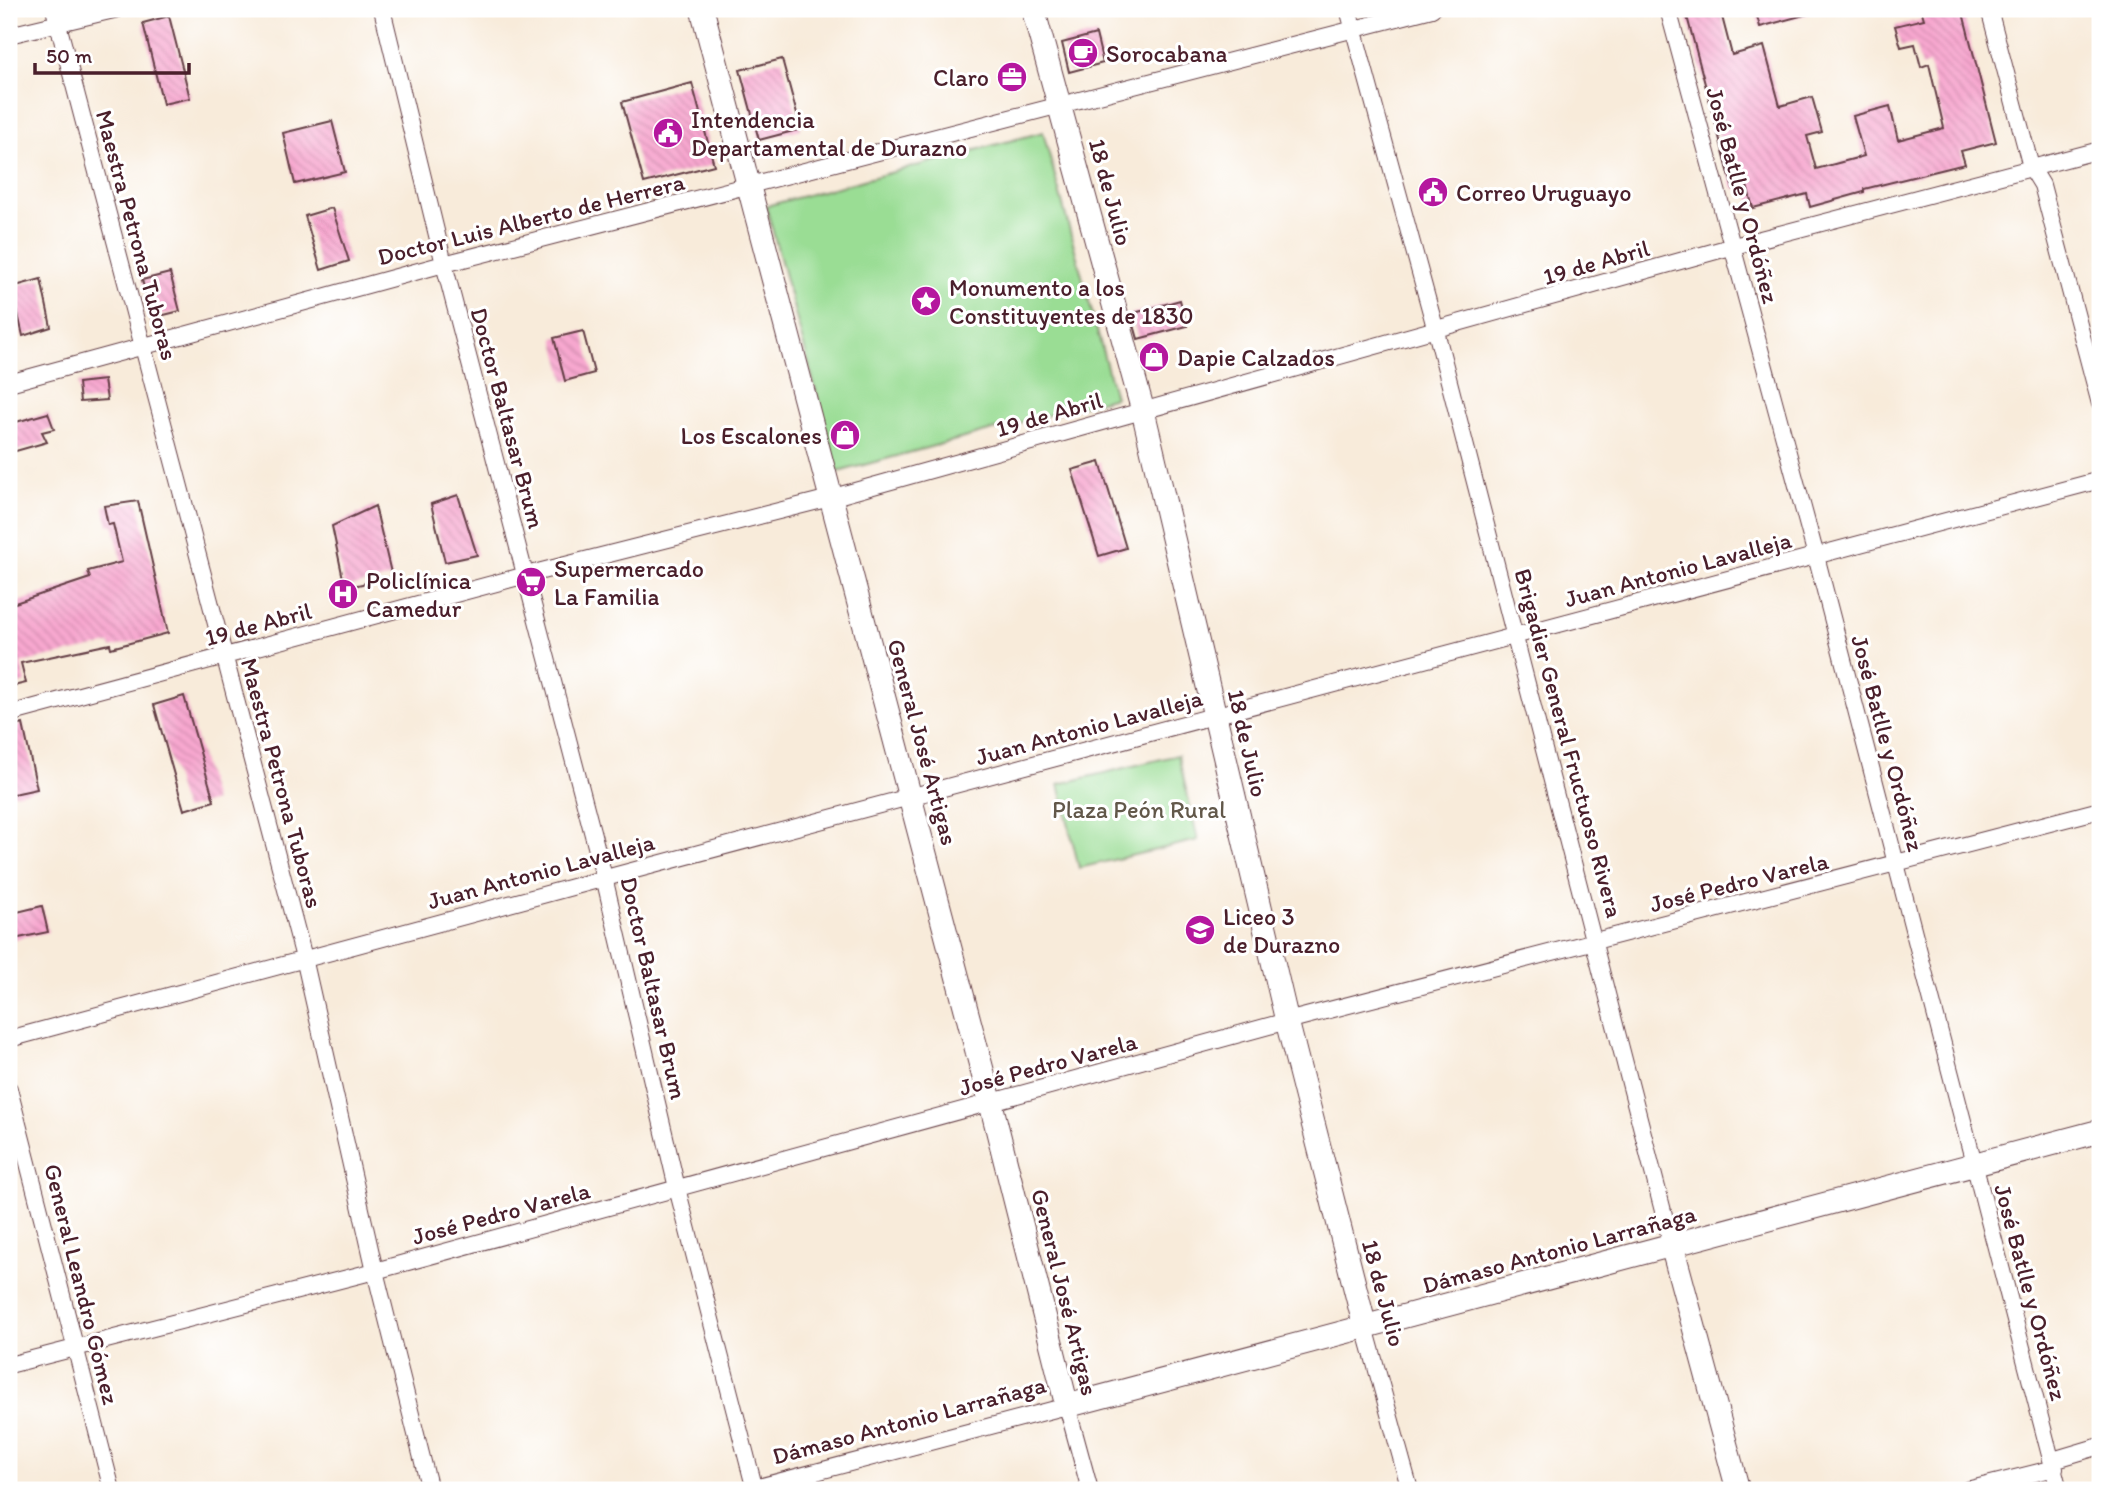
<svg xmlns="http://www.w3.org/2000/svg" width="2109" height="1499" viewBox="0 0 2109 1499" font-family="Itim,sans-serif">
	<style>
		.park { fill: #9add94; stroke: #727e60; stroke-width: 2 }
		.building { fill: url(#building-back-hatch) }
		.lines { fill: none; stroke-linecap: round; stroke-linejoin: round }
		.street-casing { stroke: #643e45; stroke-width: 18 }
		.secondary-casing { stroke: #643e45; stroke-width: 25 }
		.street { stroke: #fff; stroke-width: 16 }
		.secondary { stroke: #fff; stroke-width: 23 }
		.labels { text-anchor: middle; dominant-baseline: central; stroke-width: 6; stroke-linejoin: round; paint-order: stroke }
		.poi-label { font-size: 24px; fill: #4a1f2b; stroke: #fff; text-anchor: start }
		.street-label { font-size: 24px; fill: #4a1f2b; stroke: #fff }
		.park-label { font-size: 24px; fill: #62584a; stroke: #fff }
	</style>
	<defs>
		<pattern id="building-back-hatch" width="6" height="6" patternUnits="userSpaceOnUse" patternTransform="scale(1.75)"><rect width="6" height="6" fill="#f7a7cf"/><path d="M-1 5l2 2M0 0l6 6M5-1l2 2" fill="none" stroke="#d58fb2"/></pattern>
	</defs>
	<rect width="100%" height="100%" fill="#fff"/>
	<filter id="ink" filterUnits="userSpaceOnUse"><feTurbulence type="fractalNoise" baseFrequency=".0143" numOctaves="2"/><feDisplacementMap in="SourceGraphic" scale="14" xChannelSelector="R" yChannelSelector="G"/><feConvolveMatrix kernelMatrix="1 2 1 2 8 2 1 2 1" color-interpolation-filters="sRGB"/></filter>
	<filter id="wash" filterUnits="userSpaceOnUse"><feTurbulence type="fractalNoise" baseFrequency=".00686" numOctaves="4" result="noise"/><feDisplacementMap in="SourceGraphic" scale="28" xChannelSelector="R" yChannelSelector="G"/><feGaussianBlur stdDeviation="1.57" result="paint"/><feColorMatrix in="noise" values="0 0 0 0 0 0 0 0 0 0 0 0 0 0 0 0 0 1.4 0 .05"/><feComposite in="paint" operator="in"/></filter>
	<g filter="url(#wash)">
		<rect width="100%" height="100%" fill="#f8ebda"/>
		<!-- park -->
		<path class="park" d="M1043,132l72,265 -277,75 -72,-266z
			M1178,755l20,85 -119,28 -20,-84z"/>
		<g id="blocks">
			<!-- building -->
			<path class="building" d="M1685,9h35l12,46 32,-9 16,60 32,-9 10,35 -15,4 9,33 48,-13 -11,-40 37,-10 8,34 46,-12 -15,-64 -8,3 -6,-23 -14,3 -6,-21 29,-7 -3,-10h41l34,133 -35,9 4,13 -101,25v3l-54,15 -3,-13 -54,14 -6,-22 -14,3z
				M1755,9h53v5l-48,13z
				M169,16l21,82 -27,6 -20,-81z
				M1096,34l7,29 -34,9 -7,-29z
				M782,59l19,70 -42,11 -19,-70z
				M692,83l22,82 -70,18 -22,-81z
				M332,121l13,51 -50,12 -12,-51z
				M332,208l17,53 -28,9 -16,-54z
				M170,273l10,38 -28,7 -10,-38z
				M41,279l10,48 -28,9 -11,-49z
				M1180,300l7,26 -49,13 -7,-25z
				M583,331l11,42 -29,8 -11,-43z
				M104,380l3,20 -27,2 -2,-19z
				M48,413l6,16 -12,3 5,10 -38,11v-29z
				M1100,462l26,86 -27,8 -27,-86z
				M458,495l19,60 -32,7 -14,-58z
				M138,501l30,132 -57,15 -1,-4 -89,19 5,20 -17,4v-82l81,-27 -2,-7 34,-9 -9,-38 -5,1 -4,-19z
				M375,506l17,71 -47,11 -13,-62z
				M184,696l30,105 -30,9 -30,-105z
				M23,724l14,65 -28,6v-67z
				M42,906l6,26 -39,8v-26z"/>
		</g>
	</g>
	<g filter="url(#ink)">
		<use href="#blocks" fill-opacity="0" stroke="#643e45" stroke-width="2"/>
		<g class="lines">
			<!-- street casing -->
			<g class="street-casing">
				<path id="street" d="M54,9l250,949 71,313 55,219
					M382,9l62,255 160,613 73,311 78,302
					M1348,9l88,322 236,915
					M1668,9l148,547 243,934
					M1989,9l42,158 11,18 58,219
					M9,35l109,-26
					M9,383l435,-119 988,-255
					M9,714l517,-139 304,-77 904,-252 366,-96
					M9,1039c696,-190 1394,-372 2091,-559
					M9,1089l103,401
					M1365,1327l45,163
					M9,1365l366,-94 912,-250 813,-211
					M2053,1460l47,-14
					M747,1490l320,-84 23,84
					M1967,1490l88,-22"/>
			</g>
			<!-- secondary casing -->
			<g class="secondary-casing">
				<path id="secondary" d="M702,9l289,1095 76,302 1033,-275
					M1033,9l110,402 144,610 78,306
					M1672,1246l66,244"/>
			</g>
			<!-- street -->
			<use href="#street" class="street"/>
			<!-- secondary -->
			<use href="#secondary" class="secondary"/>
		</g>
	</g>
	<!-- icons -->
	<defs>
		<g id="cafe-disc" transform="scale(1.575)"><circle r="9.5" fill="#b5179e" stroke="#fff"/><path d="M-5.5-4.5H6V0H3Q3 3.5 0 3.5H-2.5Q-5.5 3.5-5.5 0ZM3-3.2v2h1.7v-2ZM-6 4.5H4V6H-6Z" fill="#fff"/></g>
		<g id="office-disc" transform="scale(1.575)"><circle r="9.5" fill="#b5179e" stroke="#fff"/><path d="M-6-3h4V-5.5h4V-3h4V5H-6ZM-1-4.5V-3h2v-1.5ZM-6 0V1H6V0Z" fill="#fff"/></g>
		<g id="civic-disc" transform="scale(1.575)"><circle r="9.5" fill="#b5179e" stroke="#fff"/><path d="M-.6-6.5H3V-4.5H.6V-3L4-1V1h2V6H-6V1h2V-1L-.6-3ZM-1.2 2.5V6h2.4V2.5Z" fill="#fff"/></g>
		<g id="sight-disc" transform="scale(1.575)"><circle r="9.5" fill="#b5179e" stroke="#fff"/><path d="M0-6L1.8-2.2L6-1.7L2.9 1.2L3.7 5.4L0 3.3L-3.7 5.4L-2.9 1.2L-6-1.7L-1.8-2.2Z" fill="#fff"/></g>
		<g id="shop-disc" transform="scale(1.575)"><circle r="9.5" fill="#b5179e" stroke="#fff"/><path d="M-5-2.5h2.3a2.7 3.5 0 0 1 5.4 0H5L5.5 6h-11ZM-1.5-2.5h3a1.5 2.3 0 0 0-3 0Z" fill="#fff"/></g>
		<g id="supermarket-disc" transform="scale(1.575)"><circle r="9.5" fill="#b5179e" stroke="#fff"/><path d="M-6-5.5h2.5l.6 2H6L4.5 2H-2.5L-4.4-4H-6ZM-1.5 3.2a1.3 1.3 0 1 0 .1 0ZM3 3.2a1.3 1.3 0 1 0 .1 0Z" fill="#fff"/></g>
		<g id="hospital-disc" transform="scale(1.575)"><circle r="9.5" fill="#b5179e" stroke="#fff"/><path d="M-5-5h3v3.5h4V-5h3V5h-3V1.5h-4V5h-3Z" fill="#fff"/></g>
		<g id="school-disc" transform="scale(1.575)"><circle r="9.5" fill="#b5179e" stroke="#fff"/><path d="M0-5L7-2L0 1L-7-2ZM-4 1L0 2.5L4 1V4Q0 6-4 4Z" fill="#fff"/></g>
	</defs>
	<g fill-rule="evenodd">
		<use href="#cafe-disc" x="1083" y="53"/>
		<use href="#office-disc" x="1012" y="77"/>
		<use href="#civic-disc" x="668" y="133"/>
		<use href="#civic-disc" x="1433" y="192"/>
		<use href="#sight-disc" x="926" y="301"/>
		<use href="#shop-disc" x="1154" y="357"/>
		<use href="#shop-disc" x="845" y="435"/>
		<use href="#supermarket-disc" x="531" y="582"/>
		<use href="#hospital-disc" x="343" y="594"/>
		<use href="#school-disc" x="1200" y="930"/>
	</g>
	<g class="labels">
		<!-- poi labels -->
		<g class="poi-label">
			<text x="1106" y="53">Sorocabana</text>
			<text x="989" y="77" text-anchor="end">Claro</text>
			<text x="691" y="119">Intendencia<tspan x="691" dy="28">Departamental de Durazno</tspan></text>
			<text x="1456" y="192">Correo Uruguayo</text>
			<text x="949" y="287">Monumento a los<tspan x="949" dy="28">Constituyentes de 1830</tspan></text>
			<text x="1177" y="357">Dapie Calzados</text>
			<text x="822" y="435" text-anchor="end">Los Escalones</text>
			<text x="554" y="568">Supermercado<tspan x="554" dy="28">La Familia</tspan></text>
			<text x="366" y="580">Policlínica<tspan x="366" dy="28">Camedur</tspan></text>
			<text x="1223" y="916">Liceo 3<tspan x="1223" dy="28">de Durazno</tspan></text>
		</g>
		<!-- street labels -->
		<g class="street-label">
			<text transform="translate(1111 192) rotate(75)">18 de Julio</text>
			<text transform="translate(1743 195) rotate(75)">José Batlle y Ordóñez</text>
			<text transform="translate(531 219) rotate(-14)">Doctor Luis Alberto de Herrera</text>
			<text transform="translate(137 235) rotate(75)">Maestra Petrona Tuboras</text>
			<text transform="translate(1596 262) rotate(-16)">19 de Abril</text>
			<text transform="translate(1049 414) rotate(-16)">19 de Abril</text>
			<text transform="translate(508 418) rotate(75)">Doctor Baltasar Brum</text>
			<text transform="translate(1678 569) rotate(-15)">Juan Antonio Lavalleja</text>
			<text transform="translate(258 624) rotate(-15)">19 de Abril</text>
			<text transform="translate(1089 727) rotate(-15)">Juan Antonio Lavalleja</text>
			<text transform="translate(923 742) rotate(75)">General José Artigas</text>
			<text transform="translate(1248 743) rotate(77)">18 de Julio</text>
			<text transform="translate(1569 743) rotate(75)">Brigadier General Fructuoso Rivera</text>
			<text transform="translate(1888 743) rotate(75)">José Batlle y Ordóñez</text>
			<text transform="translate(282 783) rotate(75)">Maestra Petrona Tuboras</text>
			<text transform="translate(541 871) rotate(-15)">Juan Antonio Lavalleja</text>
			<text transform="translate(1739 882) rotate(-14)">José Pedro Varela</text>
			<text transform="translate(654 988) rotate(77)">Doctor Baltasar Brum</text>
			<text transform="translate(1048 1064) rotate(-15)">José Pedro Varela</text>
			<text transform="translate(501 1213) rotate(-15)">José Pedro Varela</text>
			<text transform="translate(1559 1249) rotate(-15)">Dámaso Antonio Larrañaga</text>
			<text transform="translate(82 1284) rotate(76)">General Leandro Gómez</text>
			<text transform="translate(1065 1292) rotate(76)">General José Artigas</text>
			<text transform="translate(2031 1292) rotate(75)">José Batlle y Ordóñez</text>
			<text transform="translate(1384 1293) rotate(75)">18 de Julio</text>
			<text transform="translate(909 1420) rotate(-15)">Dámaso Antonio Larrañaga</text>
		</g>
		<!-- park labels -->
		<g class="park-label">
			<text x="1139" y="809">Plaza Peón Rural</text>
		</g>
	</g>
	<!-- margin -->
	<rect width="2109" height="1499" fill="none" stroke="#fff" stroke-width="35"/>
	<!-- scale -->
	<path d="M35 63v10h154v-10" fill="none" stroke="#4a1f2b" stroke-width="3.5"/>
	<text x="46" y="63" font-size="21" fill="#4a1f2b" stroke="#ffffff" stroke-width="5" paint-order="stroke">50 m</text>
</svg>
